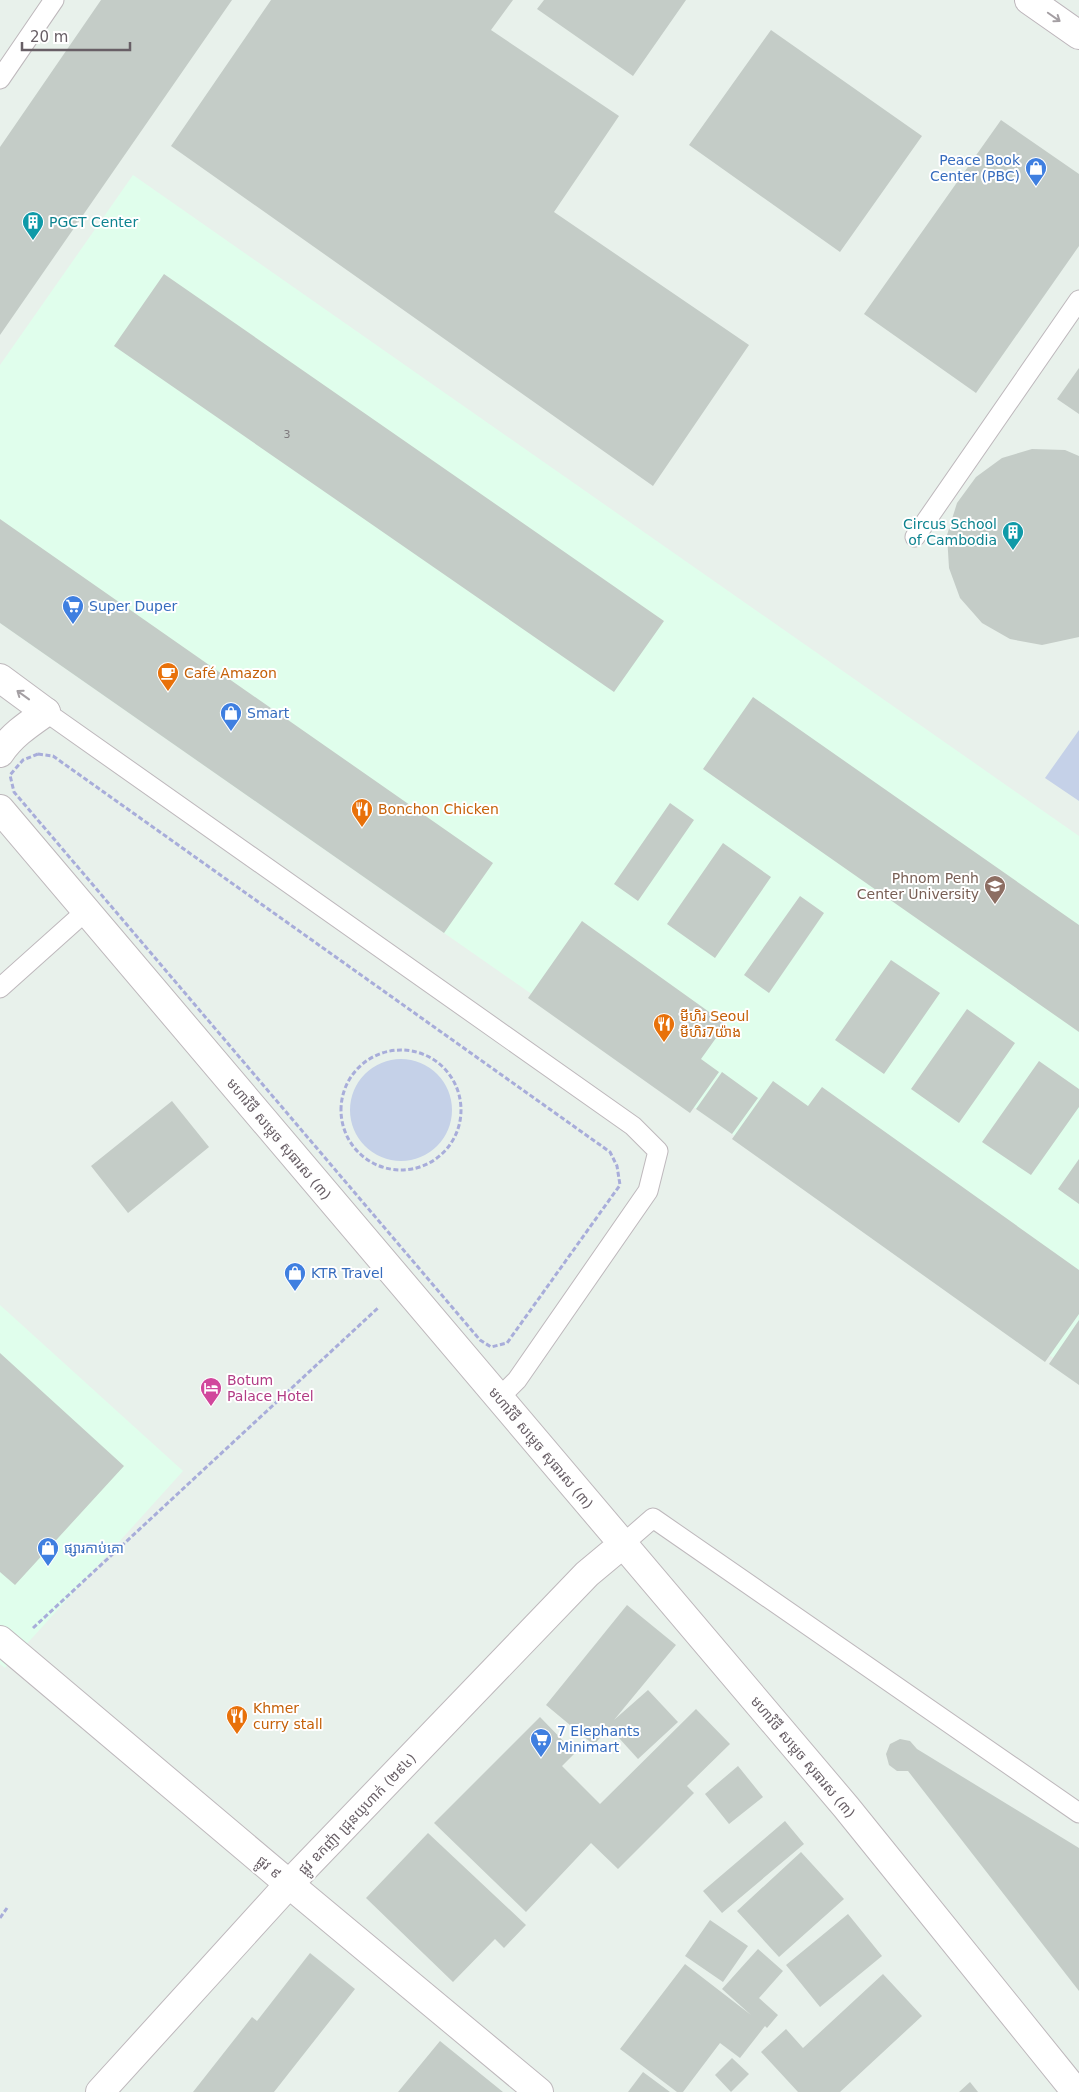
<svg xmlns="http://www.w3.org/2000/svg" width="1079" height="2092" viewBox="0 0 1079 2092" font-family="'DejaVu Sans','Noto Sans Khmer',sans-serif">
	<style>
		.commercial { fill: #e0feec }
		.green { fill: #c5d1e8 }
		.building { fill: #c4ccc7 }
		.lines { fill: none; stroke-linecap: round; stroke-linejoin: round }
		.service-casing { stroke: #beb8bc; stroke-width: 21 }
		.minor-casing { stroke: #beb8bc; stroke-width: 30 }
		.tertiary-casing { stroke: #beb8bc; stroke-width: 30 }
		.secondary-casing { stroke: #bcb4ba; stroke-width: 30 }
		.path { stroke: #a8adda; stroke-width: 3; stroke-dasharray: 5 2.5; stroke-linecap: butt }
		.service { stroke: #fff; stroke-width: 19 }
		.minor { stroke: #fff; stroke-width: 28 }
		.tertiary { stroke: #fff; stroke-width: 28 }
		.secondary { stroke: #fff; stroke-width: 28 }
		.oneway { stroke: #a49fa3 }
		.labels { text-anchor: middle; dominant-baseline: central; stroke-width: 4; stroke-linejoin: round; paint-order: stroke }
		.number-label { font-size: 11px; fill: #7f7a7e }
		.shop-label { font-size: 14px; fill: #366cbe; stroke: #fff; text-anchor: start }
		.culture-label { font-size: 14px; fill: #0d838f; stroke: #fff; text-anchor: start }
		.food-label { font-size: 14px; fill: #c56008; stroke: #fff; text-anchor: start }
		.education-label { font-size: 14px; fill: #785e54; stroke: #fff; text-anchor: end }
		.street-label { font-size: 14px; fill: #685f66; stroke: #fff }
		.hotel-label { font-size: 14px; fill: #b23c85; stroke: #fff; text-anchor: start }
	</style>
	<rect width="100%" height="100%" fill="#e8f1eb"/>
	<!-- commercial -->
	<path class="commercial" d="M133,175l946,661v540l-1079,-753v-258z
		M0,1305l183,166 -178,197 -5,-4z"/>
	<!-- green -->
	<path class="green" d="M1079,730v71l-34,-23z
		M350 1110a51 51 0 1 1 102 0a51 51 0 1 1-102 0Z"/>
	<!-- building -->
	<path class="building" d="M101,0h131l-232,335v-188z
		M271,0h242l-22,30 128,86 -65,96 195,133 -96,141 -482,-340z
		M544,0h142l-53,76 -96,-67z
		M771,30l151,106 -82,116 -151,-107z
		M1001,120l78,54v72l-103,147 -112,-79z
		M164,274l500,347 -50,71 -500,-346z
		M1079,368v46l-22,-15z
		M1032,449l33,1 14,6v181l-37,8 -32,-6 -28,-16 -22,-25 -11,-30 -2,-33 10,-32 19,-26 26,-19z
		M0,519l493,344 -49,70 -444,-310z
		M753,697l326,228v107l-376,-263z
		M670,803l24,17 -56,81 -24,-17z
		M723,843l48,34 -56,81 -48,-34z
		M800,896l24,17 -55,80 -25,-18z
		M582,921l144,103 -25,35 18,13 -29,41 -162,-115z
		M891,960l49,33 -56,81 -49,-34z
		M967,1009l48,34 -56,80 -48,-34z
		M1039,1061l40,28v18l-48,68 -49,-33z
		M722,1072l36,26 -26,36 -36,-25z
		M773,1081l35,25 14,-19 257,183v44l-34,48 -313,-223z
		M172,1101l37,46 -81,66 -37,-47z
		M1079,1159v45l-21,-15z
		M1079,1320v65l-30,-21z
		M0,1353l124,113 -109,119 -15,-13z
		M627,1605l49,40 -62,75 34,-30 30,32 -40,37 -29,-32 -15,18 -48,-40z
		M696,1709l34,35 -43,42 7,7 -76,76 -27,-26 -65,69 -92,-89 106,-106 35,36 -13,13 38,38z
		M900,1739l10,2 7,8 162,99v143l-171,-220h-11l-8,-6 -3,-11 4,-10z
		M738,1766l25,31 -34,27 -24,-30z
		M785,1821l19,23 -82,69 -19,-22z
		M428,1833l98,92 -22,23 -9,-9 -42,43 -87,-84z
		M801,1852l43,47 -65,58 -42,-46z
		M848,1914l34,42 -62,51 -34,-42z
		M710,1920l38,26 -25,36 -38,-26z
		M758,1949l25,22 -24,27 19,17 -11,13 -2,-2 -25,32 -20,-15 -37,49h-6l-57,-43 65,-85 66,51 -29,-26z
		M310,1953l45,36 -81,103h-81l59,-75 5,4z
		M883,1974l39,42 -82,76h-42l-37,-40 25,-23 17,19z
		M440,2041l63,51h-105z
		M732,2058l17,16 -18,18 -16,-17z
		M643,2072l27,20h-42z
		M970,2082l8,10h-19z"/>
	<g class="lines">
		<!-- service casing -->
		<g class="service-casing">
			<path id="service" d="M0,79l54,-79
				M915,537l164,-237
				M46,712l587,414 25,25 -10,40 -131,189 -18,18
				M0,988l86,-77
				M623,1544l30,-26 426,295"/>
		</g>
		<!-- minor casing -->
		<g class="minor-casing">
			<path id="minor" d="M0,678l46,34
				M0,1640l289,244 250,208"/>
		</g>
		<!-- tertiary casing -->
		<g class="tertiary-casing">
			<path id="tertiary" d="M0,753c12,-18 29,-29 46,-41
				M0,809l846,998 230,285
				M100,2092l189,-208 298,-310 36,-30"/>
		</g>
		<!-- secondary casing -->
		<g class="secondary-casing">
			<path id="secondary" d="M1029,0l50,35"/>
		</g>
		<!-- path -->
		<path class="path" d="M38,754l15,2 557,396 7,14 3,19 -113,158 -16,4 -11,-7 -466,-548 -4,-17 13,-15z
			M341 1110a60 60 0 1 1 120 0a60 60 0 1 1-120 0Z
			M33,1628l346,-321
			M0,1918l7,-10"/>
		<!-- service -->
		<use href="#service" class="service"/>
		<!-- minor -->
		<use href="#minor" class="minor"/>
		<!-- tertiary -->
		<use href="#tertiary" class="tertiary"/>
		<!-- secondary -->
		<use href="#secondary" class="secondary"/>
	</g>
	<!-- one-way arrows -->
	<defs><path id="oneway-shaft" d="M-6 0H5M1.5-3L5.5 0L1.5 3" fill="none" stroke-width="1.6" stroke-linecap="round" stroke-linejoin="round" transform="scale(1.25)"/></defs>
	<g class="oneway">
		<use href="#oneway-shaft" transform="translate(1054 17) rotate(35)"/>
		<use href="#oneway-shaft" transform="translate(23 695) rotate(-144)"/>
	</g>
	<!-- icons -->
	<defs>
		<g id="shop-pin" transform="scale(1.125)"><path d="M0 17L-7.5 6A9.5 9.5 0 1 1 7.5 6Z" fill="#3f7fe0" stroke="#fff"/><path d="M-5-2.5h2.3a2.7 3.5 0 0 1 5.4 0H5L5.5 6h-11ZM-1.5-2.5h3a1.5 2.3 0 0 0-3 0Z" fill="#fff"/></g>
		<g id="building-pin" transform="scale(1.125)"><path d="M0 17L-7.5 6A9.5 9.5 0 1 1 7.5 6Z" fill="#0f9aa8" stroke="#fff"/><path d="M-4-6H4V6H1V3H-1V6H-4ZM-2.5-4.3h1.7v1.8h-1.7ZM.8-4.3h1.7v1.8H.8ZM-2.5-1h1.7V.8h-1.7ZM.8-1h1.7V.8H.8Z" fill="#fff"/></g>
		<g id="supermarket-pin" transform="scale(1.125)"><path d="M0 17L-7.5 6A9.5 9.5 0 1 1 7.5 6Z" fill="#3f7fe0" stroke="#fff"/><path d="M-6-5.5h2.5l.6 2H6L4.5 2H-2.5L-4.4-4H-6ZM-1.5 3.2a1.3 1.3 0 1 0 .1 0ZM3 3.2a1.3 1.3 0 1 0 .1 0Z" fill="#fff"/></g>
		<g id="cafe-pin" transform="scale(1.125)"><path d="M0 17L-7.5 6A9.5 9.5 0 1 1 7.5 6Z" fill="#e8710a" stroke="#fff"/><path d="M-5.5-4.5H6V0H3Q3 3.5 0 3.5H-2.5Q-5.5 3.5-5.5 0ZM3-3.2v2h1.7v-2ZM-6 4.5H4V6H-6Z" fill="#fff"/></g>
		<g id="restaurant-pin" transform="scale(1.125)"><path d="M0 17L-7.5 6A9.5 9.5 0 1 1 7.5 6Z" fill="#e8710a" stroke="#fff"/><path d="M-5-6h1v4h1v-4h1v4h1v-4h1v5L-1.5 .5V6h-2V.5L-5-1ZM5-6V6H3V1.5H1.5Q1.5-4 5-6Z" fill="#fff"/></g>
		<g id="school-pin" transform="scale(1.125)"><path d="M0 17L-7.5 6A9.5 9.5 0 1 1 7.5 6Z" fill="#8d6e63" stroke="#fff"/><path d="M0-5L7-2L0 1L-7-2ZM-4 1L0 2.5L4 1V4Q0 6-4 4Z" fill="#fff"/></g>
		<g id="hotel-pin" transform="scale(1.125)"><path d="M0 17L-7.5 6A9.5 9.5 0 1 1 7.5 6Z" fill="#d1479c" stroke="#fff"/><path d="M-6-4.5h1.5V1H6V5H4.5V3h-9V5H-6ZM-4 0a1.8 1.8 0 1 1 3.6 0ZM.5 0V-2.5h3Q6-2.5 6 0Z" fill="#fff"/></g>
	</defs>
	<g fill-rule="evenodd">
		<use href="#shop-pin" x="1036" y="168"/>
		<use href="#building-pin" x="33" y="222"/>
		<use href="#building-pin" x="1013" y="532"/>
		<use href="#supermarket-pin" x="73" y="606"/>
		<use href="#cafe-pin" x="168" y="673"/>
		<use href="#shop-pin" x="231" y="713"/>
		<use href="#restaurant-pin" x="362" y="809"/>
		<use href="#school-pin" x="995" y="886"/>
		<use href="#restaurant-pin" x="664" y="1024"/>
		<use href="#shop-pin" x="295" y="1273"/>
		<use href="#hotel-pin" x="211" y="1388"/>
		<use href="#shop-pin" x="48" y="1548"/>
		<use href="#restaurant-pin" x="237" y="1716"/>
		<use href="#supermarket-pin" x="541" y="1739"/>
	</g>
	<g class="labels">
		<!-- number labels -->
		<g class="number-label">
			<text x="287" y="434">3</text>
		</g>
		<!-- shop labels -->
		<g class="shop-label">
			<text x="1020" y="160" text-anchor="end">Peace Book<tspan x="1020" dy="16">Center (PBC)</tspan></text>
			<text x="89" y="606">Super Duper</text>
			<text x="247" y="713">Smart</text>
			<text x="311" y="1273">KTR Travel</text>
			<text x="64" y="1548">ផ្សារកាប់គោ</text>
			<text x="557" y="1731">7 Elephants<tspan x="557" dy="16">Minimart</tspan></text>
		</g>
		<!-- culture labels -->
		<g class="culture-label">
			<text x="49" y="222">PGCT Center</text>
			<text x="997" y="524" text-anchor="end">Circus School<tspan x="997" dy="16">of Cambodia</tspan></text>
		</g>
		<!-- food labels -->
		<g class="food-label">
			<text x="184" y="673">Café Amazon</text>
			<text x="378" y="809">Bonchon Chicken</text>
			<text x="680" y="1016">មីហិរ Seoul<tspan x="680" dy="16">មីហិរ7យ៉ាង</tspan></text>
			<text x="253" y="1708">Khmer<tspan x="253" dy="16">curry stall</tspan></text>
		</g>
		<!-- education labels -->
		<g class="education-label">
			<text x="979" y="878">Phnom Penh<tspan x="979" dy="16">Center University</tspan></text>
		</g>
		<!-- street labels -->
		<g class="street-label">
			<text transform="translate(279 1139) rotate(50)">មហាវិថី សម្តេច សុធារស (៣)</text>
			<text transform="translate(541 1448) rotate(50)">មហាវិថី សម្តេច សុធារស (៣)</text>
			<text transform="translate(803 1757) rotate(50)">មហាវិថី សម្តេច សុធារស (៣)</text>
			<text transform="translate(357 1814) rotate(-46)">ផ្លូវ ឧកញ៉ា ជ្រុនយូហាក់ (២៩៤)</text>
			<text transform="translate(269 1867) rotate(40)">ផ្លូវ ៩</text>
		</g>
		<!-- hotel labels -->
		<g class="hotel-label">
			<text x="227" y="1380">Botum<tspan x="227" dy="16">Palace Hotel</tspan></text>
		</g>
	</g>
	<!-- scale -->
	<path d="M22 42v8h108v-8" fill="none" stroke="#685f66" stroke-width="2.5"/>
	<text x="30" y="42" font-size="15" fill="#685f66" stroke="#ffffff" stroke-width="4" paint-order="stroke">20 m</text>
</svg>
